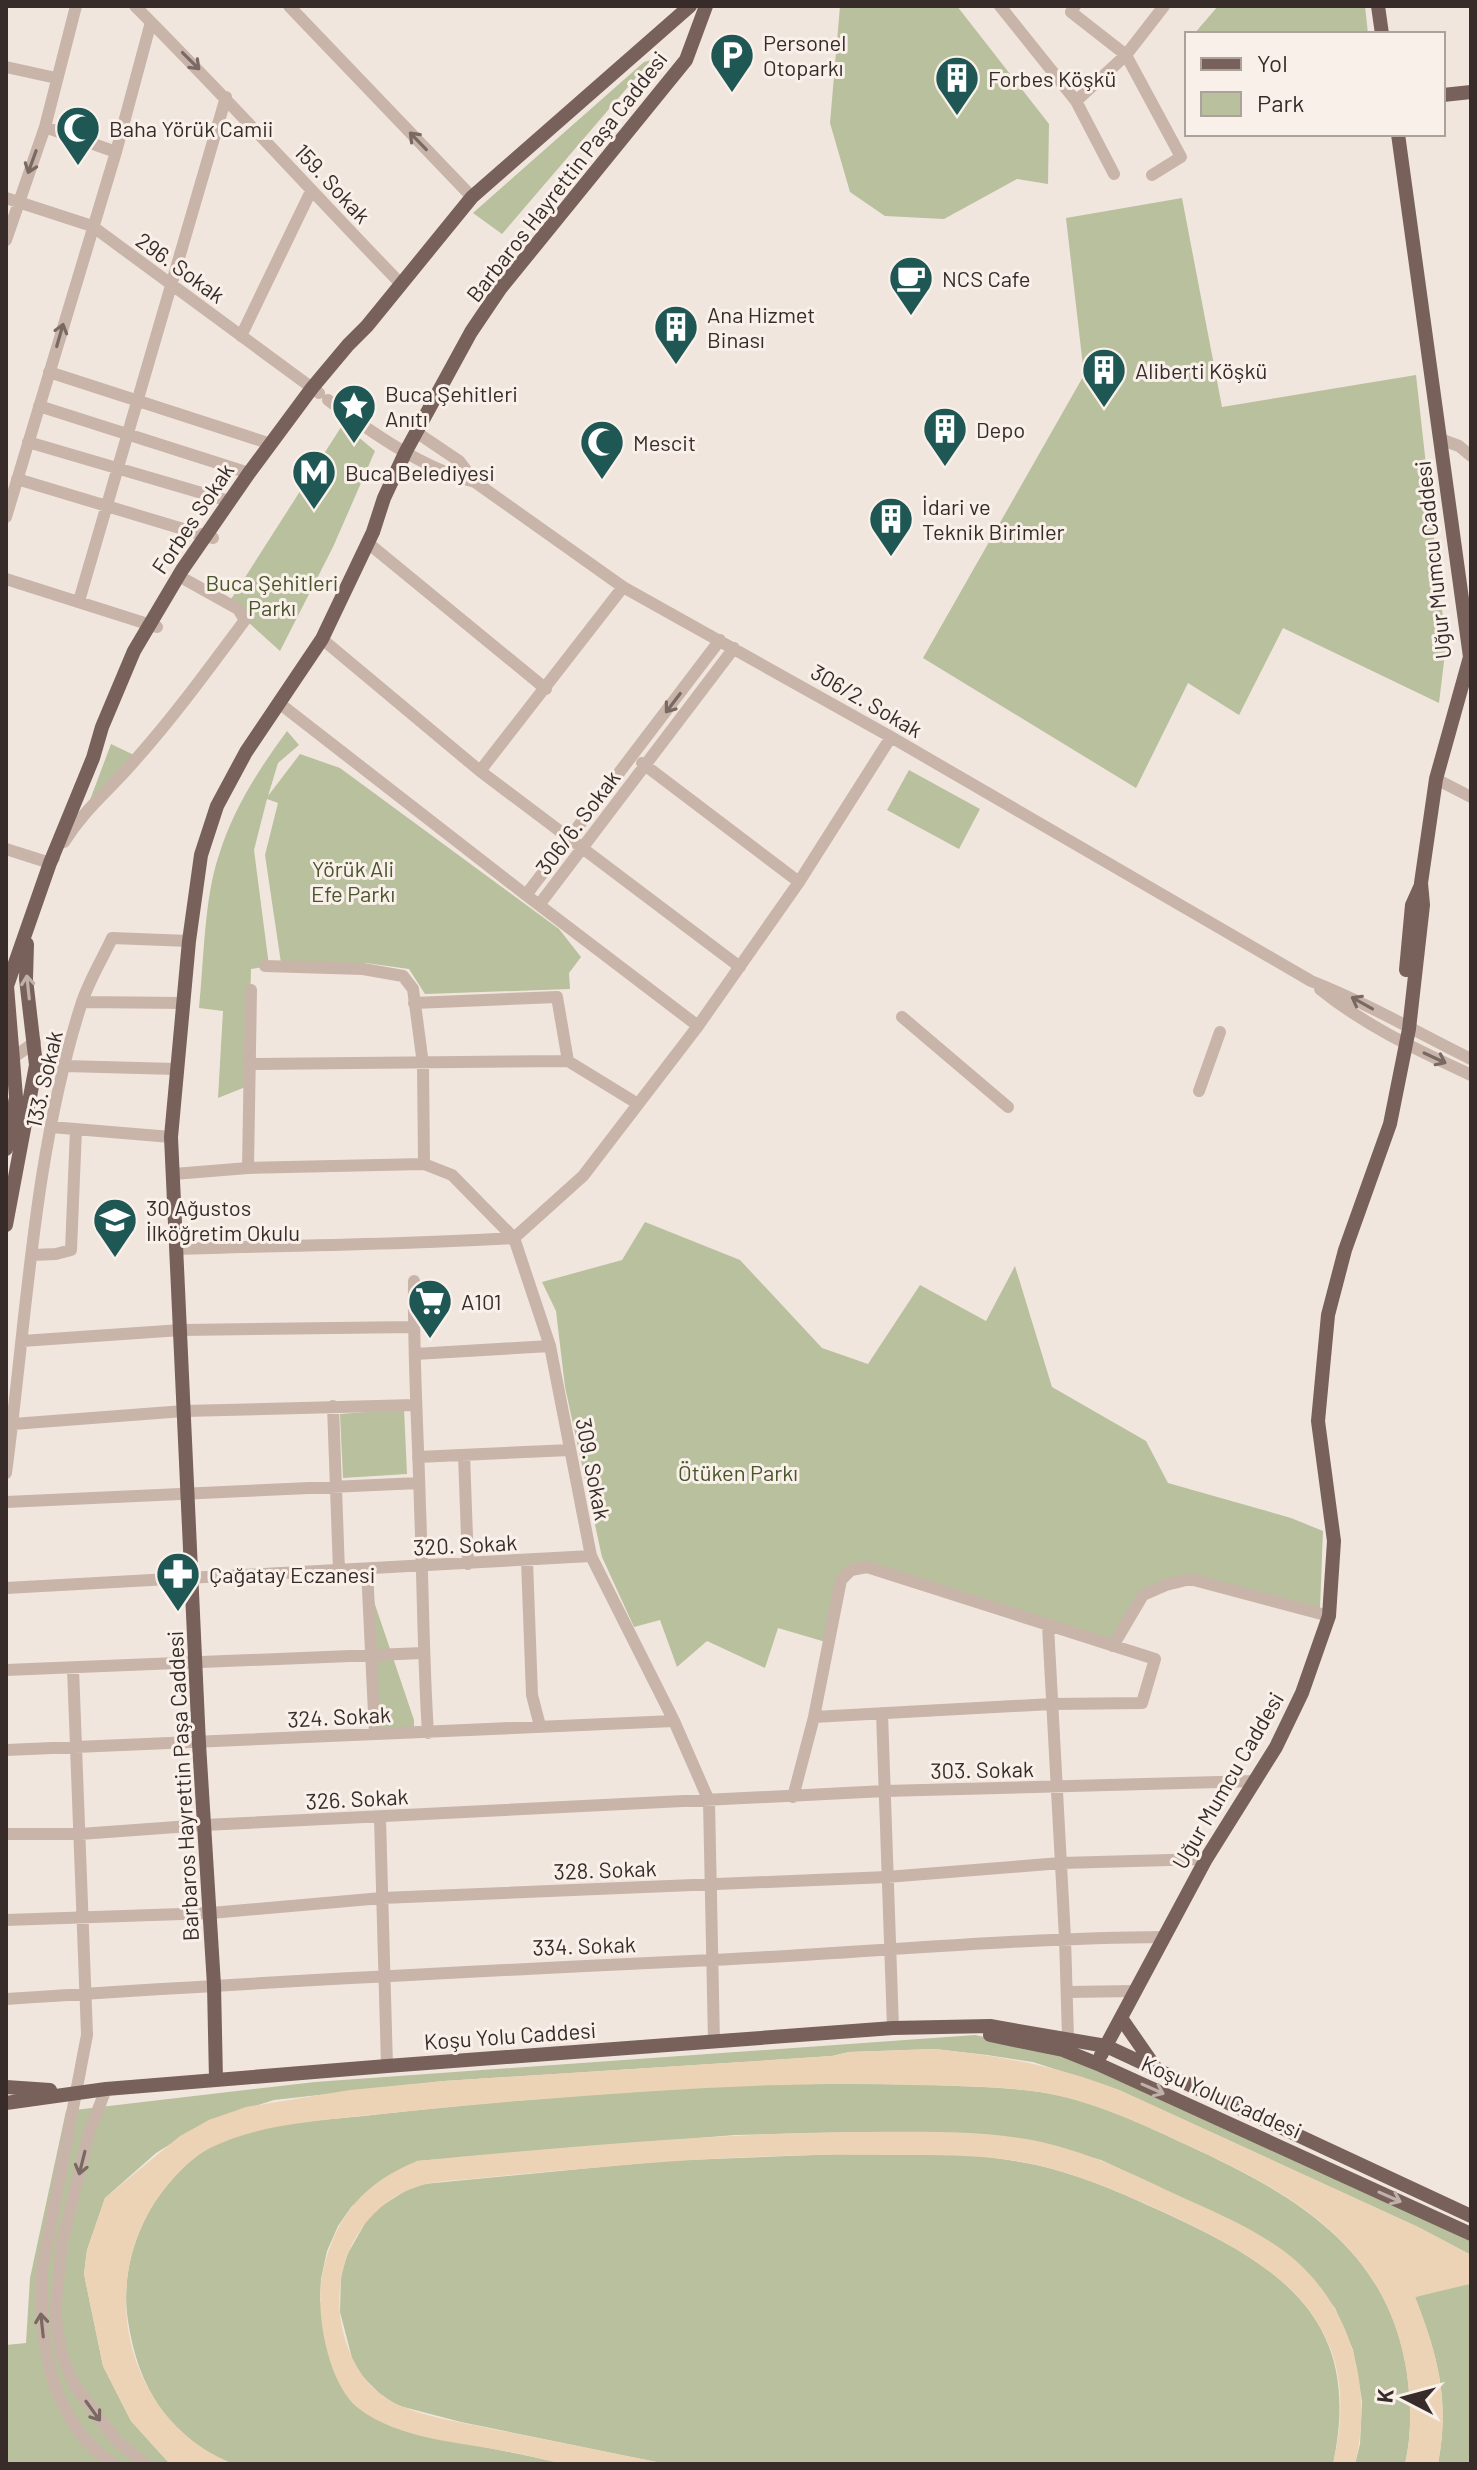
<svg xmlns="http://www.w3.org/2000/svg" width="1477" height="2470" viewBox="0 0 1477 2470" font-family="Barlow,sans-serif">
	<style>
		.green { fill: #b8c09d }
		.sand { fill: #ecd3b5 }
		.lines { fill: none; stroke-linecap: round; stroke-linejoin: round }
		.minor { stroke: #c9b4a9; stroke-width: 12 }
		.major { stroke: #78615a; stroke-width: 14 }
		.oneway { stroke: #796963 }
		.oneway2 { stroke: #bfb0a9 }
		.labels { text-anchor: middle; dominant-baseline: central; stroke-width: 6; stroke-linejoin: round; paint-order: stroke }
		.poi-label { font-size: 22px; fill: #372c29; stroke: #f9f0e9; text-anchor: start }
		.street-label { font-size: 22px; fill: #372c29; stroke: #f9f0e9 }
		.park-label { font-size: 22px; fill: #4a542d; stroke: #f9f0e9 }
	</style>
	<rect width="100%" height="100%" fill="#f1e6dd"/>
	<!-- green -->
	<path class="green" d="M840,6h117l92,118 -1,60 -31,-5 -73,40 -59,-3 -35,-24 -20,-69z
		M1218,6h147l3,28h-174z
		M651,60l-149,174 -29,-21 171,-151z
		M1182,198l40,209 194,-32 30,270 -7,58 -156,-75 -44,87 -51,-32 -52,105 -213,-130 161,-283 -18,-157z
		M343,424l32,27 -42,96 -53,104 -52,-47z
		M287,731l12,14 -21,18 -10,33 32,-42 40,14 219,161 22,28 -12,16 1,16 -145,5 -16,-25 -43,-6h-85l-16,-108 13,-52 -11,-4 -13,51 15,116 -18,3 -3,117 -30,12 5,-87 -24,-3c5,-47 5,-110 20,-153 14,-46 40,-86 68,-124z
		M111,744l23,11 -44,45z
		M909,770l71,39 -21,40 -72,-39z
		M645,1222l95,38 82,88 46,16 52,-79 66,36 29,-55 37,121 94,54 22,42 123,35 32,13 -3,77 -130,-29 -46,16 -31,51 -246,-79 -26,13 -12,63 -51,-15 -13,40 -58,-27 -30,26 -17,-47 -26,7 -32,-70 -37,-170 -9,-76 -14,-29 80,-22z
		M404,1409l3,65 -64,4 -3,-64z
		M363,1569l51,151v12l-37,2z
		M975,2035l69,15 52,19 375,170v16l-53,-28 -299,-137 -86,-28 -46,-7 -52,-6 -86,3 -17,4 -73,5 -315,20 -170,19 -65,20 -53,33 -51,45 -18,52 -3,24 19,92 28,55 39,43h-164v-119l20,-2 4,-65 36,-167 249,-29z
		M777,2083c53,0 106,1 158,2 41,2 81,2 121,10 45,9 90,31 131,50 106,49 201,102 220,228 4,31 5,61 -2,91h-50l5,-20 2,-43 -9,-51 -18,-42 -41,-48 -54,-35 -139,-65 -73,-20 -48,-6 -117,-2 -128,3 -318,26 -65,45 -14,20 -11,25 -6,28 -1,22 36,105 46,24 165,34h-334c-64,-26 -95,-76 -105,-143 -10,-64 22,-132 74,-169 44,-30 119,-31 171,-37 134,-15 269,-25 404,-32z
		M839,2154c58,1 119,-3 176,7 53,8 100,29 148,51 118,54 201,107 170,252h-667l-205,-42 -65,-17 -17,-12 -18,-18 -9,-17 -12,-46 1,-36 6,-21 21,-37 12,-11 25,-16 19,-7 239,-23z
		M1471,2282v182h-33c12,-65 0,-107 -23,-167z"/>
	<!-- sand -->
	<path class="sand" d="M935,2049c66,7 122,17 184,41l299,137 53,28 -1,29 -55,13c23,58 35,105 23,167h-33c7,-30 6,-60 2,-90 -19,-128 -114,-181 -222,-230 -45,-21 -95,-44 -145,-52 -42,-6 -84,-6 -127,-7 -127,-4 -254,5 -381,15 -57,4 -114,10 -172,16 -51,6 -103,9 -150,32 -23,12 -43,36 -57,57 -57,92 -21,218 80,259h-63l-39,-43 -28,-55 -19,-92 3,-24 18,-52 75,-62 29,-16 37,-13 104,-17 94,-9 388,-25 17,-4z
		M863,2132c55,0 113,-2 169,8 51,10 94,31 141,53 41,19 87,37 122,67 58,51 78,130 60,204h-22c34,-143 -54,-199 -169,-252 -48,-22 -95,-42 -148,-51 -43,-7 -89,-6 -132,-6 -94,-1 -187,3 -281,12 -44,4 -88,7 -132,12 -21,2 -45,2 -65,12 -38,18 -62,55 -66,97 -4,37 10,81 39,105 25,21 76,28 109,35 59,12 119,24 178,36 -32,0 -65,2 -97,0 -18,-1 -36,-8 -54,-11 -51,-11 -114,-12 -157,-45 -31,-25 -44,-100 -35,-137 13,-56 41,-88 94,-110 148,-14 297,-28 446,-29z"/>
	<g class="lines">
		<!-- minor -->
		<path class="minor" d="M135,6c91,91 177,186 266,278
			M289,6l183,191
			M1000,6l76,95 38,73
			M1075,6l-4,6 55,43 55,102 -29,18
			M6,67l50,11
			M1076,101l50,-46 38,-49
			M45,127l71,25
			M6,198l86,28 227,167
			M6,240l39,-113 31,-121
			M241,336l70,-145
			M49,372l222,72
			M328,400c44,33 94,68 147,82l148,105 268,150 420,244c56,22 107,52 160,78
			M39,406l210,67
			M416,432l43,29 16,21
			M1440,439l19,7 12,10
			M28,442l201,59
			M17,479l196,59
			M6,517l110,-365 35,-130
			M368,543l178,146
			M6,579l151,48
			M79,601l147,-504
			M322,639l158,132 260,196
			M279,703l247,192
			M642,763l157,119
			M480,771l143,-184
			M1436,779l35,18
			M64,842c21,-34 48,-54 73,-84 39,-44 73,-91 108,-138l-7,-11 -52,-29
			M6,849l44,14 4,-5
			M539,905l195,-257
			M265,966l98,3 40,7 10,13 10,75 1,100
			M1320,989c45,37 98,61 151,86
			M82,1002l101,1
			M414,1003l143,-6 11,64
			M902,1017l106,90
			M698,1026l-172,-131 194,-255
			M6,1059l8,-2 21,-15
			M248,1064l320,-3 70,43
			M65,1066l111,3
			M1199,1091l21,-59
			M51,1127l120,10
			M248,1168l3,-178
			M174,1174l74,-6 176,-4 28,11 62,63 36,108 41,210 83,165 35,80 5,241
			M514,1238l69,-62 115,-150 101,-144 92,-145
			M177,1249c113,-4 225,-4 337,-11
			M32,1255l24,-1 15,-4 5,-121
			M414,1281c-1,75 4,151 6,226 3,76 3,151 8,226
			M22,1341l159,-11 233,-3
			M415,1354l135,-8
			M333,1406l6,165
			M13,1424l171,-13 231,-6
			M464,1455l4,109
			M418,1457l152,-7
			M6,1473c21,-157 27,-317 75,-468 7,-23 21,-45 31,-67l77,3
			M6,1502l413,-19
			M527,1561l5,134 8,31
			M367,1569l8,165
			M6,1588l585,-32
			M1048,1626l17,312 3,100
			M1113,1646l30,-51 23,-10 24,-6 139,37
			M73,1668l14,367 -45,235c-4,71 8,151 71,194
			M6,1670l417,-17
			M882,1713l11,315
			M6,1750l668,-29
			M793,1797l21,-80 27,-137 10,-10 16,-3 288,92 -13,44 -90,1 -238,13
			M380,1818l7,248
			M6,1834h74l124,-9 681,-34 371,-10
			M6,1920l205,-7 171,-15 505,-21 174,-14 145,-4
			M1067,1992l68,-1
			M6,1999c235,-16 470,-28 706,-39 151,-7 301,-22 452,-23
			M106,2089l-17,44 -27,110 -7,69 6,41 14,33 41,54 29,24"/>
		<!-- major -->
		<path class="major" d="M1378,6l4,28
			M1443,95l28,-3
			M1406,970l6,-65 9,-20
			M6,1149l10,-52 -9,-111 43,-123 43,-105 9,-31 32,-76 48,-81 67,-97 63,-85 36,-43 19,-19 105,-129 218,-191
			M6,1225l30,-160 -10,-86 1,-35
			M1121,2018l34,49
			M990,2035l73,15 35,14 373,170
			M1101,2055l105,-196 70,-112 26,-54 27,-77 5,-75 -16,-120 10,-106 17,-65 45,-126 19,-95 14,-124 -2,-22 15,-104 34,-122 -72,-523
			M216,2080l-2,-95 -15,-241 -28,-607 18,-196 12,-86 16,-49 29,-54 76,-113 51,-107 11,-34 22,-47 65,-119 29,-43 186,-229 20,-54
			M6,2087l44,3
			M6,2103l100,-14 281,-23 506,-38 97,-2 116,20 365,170"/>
	</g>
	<!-- one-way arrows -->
	<defs><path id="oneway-shaft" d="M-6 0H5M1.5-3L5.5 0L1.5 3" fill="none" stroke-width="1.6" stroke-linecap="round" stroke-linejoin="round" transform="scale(2)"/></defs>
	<g class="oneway">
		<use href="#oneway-shaft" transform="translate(191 61) rotate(45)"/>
		<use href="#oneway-shaft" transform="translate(418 141) rotate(-134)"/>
		<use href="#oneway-shaft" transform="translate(32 162) rotate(110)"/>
		<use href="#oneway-shaft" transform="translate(60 335) rotate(-74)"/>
		<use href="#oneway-shaft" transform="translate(673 703) rotate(127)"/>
		<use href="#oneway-shaft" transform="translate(1362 1003) rotate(-151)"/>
		<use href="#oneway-shaft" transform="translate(1435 1058) rotate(25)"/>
		<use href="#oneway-shaft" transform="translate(82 2163) rotate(104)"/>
		<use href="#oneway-shaft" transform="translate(42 2325) rotate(-96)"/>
		<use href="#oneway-shaft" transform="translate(93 2411) rotate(54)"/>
	</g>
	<g class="oneway2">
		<use href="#oneway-shaft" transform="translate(28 987) rotate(-96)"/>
		<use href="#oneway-shaft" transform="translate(1153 2089) rotate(24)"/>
		<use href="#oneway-shaft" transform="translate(1390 2197) rotate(24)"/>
	</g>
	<!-- icons -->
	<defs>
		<g id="parking-pin" transform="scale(2.3)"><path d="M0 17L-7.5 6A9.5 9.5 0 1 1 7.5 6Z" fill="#1f5755" stroke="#f9f0e9"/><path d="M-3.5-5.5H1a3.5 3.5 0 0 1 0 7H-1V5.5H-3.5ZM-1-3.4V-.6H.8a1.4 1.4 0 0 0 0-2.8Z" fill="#fff"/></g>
		<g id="building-pin" transform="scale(2.3)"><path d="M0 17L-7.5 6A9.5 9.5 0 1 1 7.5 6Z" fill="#1f5755" stroke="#f9f0e9"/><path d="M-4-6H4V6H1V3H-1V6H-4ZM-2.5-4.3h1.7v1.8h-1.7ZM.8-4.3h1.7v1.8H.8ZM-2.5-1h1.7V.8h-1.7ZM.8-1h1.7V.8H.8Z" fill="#fff"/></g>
		<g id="mosque-pin" transform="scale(2.3)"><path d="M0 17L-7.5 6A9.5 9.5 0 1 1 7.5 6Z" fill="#1f5755" stroke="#f9f0e9"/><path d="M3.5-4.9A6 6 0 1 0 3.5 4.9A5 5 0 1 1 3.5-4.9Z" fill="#fff"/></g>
		<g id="cafe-pin" transform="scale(2.3)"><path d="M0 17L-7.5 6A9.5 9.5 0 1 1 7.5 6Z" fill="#1f5755" stroke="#f9f0e9"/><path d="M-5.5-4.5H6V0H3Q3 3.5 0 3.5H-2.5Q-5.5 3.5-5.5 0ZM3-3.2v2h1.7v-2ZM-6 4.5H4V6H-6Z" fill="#fff"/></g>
		<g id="sight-pin" transform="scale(2.3)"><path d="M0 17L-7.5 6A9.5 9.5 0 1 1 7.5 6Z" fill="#1f5755" stroke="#f9f0e9"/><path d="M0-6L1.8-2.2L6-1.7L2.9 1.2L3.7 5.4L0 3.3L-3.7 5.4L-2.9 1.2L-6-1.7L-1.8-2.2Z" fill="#fff"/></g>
		<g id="metro-pin" transform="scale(2.3)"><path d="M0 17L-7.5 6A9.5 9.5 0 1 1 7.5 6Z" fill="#1f5755" stroke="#f9f0e9"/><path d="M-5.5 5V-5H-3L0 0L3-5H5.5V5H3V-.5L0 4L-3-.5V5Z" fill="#fff"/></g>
		<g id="school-pin" transform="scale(2.3)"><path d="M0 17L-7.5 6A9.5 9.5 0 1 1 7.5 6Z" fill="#1f5755" stroke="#f9f0e9"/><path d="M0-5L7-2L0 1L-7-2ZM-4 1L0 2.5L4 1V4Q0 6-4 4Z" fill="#fff"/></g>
		<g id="supermarket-pin" transform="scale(2.3)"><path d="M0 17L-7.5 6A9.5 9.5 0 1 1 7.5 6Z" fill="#1f5755" stroke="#f9f0e9"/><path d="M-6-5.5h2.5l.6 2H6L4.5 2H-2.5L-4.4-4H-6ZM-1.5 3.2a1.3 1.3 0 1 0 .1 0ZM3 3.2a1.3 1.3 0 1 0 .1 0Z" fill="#fff"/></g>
		<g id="pharmacy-pin" transform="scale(2.3)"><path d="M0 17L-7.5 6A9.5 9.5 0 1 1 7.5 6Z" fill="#1f5755" stroke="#f9f0e9"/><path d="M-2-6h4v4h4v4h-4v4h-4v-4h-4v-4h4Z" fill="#fff"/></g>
	</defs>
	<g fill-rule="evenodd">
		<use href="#parking-pin" x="732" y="55"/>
		<use href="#building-pin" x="957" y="78"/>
		<use href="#mosque-pin" x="78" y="128"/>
		<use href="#cafe-pin" x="911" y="278"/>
		<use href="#building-pin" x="676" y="327"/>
		<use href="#building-pin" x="1104" y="370"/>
		<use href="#sight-pin" x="354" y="406"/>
		<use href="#building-pin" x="945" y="429"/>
		<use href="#mosque-pin" x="602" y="442"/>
		<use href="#metro-pin" x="314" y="472"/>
		<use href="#building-pin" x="891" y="519"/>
		<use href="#school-pin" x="115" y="1220"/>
		<use href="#supermarket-pin" x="430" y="1301"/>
		<use href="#pharmacy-pin" x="178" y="1574"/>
	</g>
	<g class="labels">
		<!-- poi labels -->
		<g class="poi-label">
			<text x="763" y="42">Personel<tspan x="763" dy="25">Otoparkı</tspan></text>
			<text x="988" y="78">Forbes Köşkü</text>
			<text x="109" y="128">Baha Yörük Camii</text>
			<text x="942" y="278">NCS Cafe</text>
			<text x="707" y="314">Ana Hizmet<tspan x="707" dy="25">Binası</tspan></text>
			<text x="1135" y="370">Aliberti Köşkü</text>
			<text x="385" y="393">Buca Şehitleri<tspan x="385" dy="25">Anıtı</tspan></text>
			<text x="976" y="429">Depo</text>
			<text x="633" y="442">Mescit</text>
			<text x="345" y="472">Buca Belediyesi</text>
			<text x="922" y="506">İdari ve<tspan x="922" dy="25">Teknik Birimler</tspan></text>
			<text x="146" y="1207">30 Ağustos<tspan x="146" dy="25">İlköğretim Okulu</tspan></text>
			<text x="461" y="1301">A101</text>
			<text x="209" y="1574">Çağatay Eczanesi</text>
		</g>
		<!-- street labels -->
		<g class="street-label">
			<text transform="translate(566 176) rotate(-52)">Barbaros Hayrettin Paşa Caddesi</text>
			<text transform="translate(333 183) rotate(47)">159. Sokak</text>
			<text transform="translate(181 267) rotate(36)">296. Sokak</text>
			<text transform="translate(192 518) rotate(-56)">Forbes Sokak</text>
			<text transform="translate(1432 560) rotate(-96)">Uğur Mumcu Caddesi</text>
			<text transform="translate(867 700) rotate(30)">306/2. Sokak</text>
			<text transform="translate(577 822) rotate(-53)">306/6. Sokak</text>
			<text transform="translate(43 1079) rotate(-77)">133. Sokak</text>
			<text transform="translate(594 1469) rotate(79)">309. Sokak</text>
			<text transform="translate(465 1544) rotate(-3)">320. Sokak</text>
			<text transform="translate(339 1716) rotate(-3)">324. Sokak</text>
			<text transform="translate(982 1769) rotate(-1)">303. Sokak</text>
			<text transform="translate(1227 1780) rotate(-60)">Uğur Mumcu Caddesi</text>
			<text transform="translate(182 1786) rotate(-93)">Barbaros Hayrettin Paşa Caddesi</text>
			<text transform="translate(357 1798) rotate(-3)">326. Sokak</text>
			<text transform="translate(605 1869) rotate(-2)">328. Sokak</text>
			<text transform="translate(584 1945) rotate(-2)">334. Sokak</text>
			<text transform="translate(510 2035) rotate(-4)">Koşu Yolu Caddesi</text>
			<text transform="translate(1222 2096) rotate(24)">Koşu Yolu Caddesi</text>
		</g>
		<!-- park labels -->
		<g class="park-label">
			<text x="272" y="582">Buca Şehitleri<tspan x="272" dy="25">Parkı</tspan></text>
			<text x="353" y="868">Yörük Ali<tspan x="353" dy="25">Efe Parkı</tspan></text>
			<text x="738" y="1472">Ötüken Parkı</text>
		</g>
	</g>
	<!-- border -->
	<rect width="1477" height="2470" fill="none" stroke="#372c29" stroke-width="16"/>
	<!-- legend -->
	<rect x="1185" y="32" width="260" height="104" fill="#f9f0e9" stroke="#aba29c" stroke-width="2"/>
	<rect x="1201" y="58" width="40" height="12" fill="#78615a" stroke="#aba29c" stroke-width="2"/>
	<text x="1257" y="72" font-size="24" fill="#372c29">Yol</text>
	<rect x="1201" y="92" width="40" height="24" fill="#b8c09d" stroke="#aba29c" stroke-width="2"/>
	<text x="1257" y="112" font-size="24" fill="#372c29">Park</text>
	<!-- north arrow -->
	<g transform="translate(1405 2398) rotate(276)" stroke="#f9f0e9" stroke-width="6" paint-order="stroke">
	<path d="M0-6L14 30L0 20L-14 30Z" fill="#372c29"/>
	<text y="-12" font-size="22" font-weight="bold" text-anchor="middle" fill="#372c29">K</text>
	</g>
</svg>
